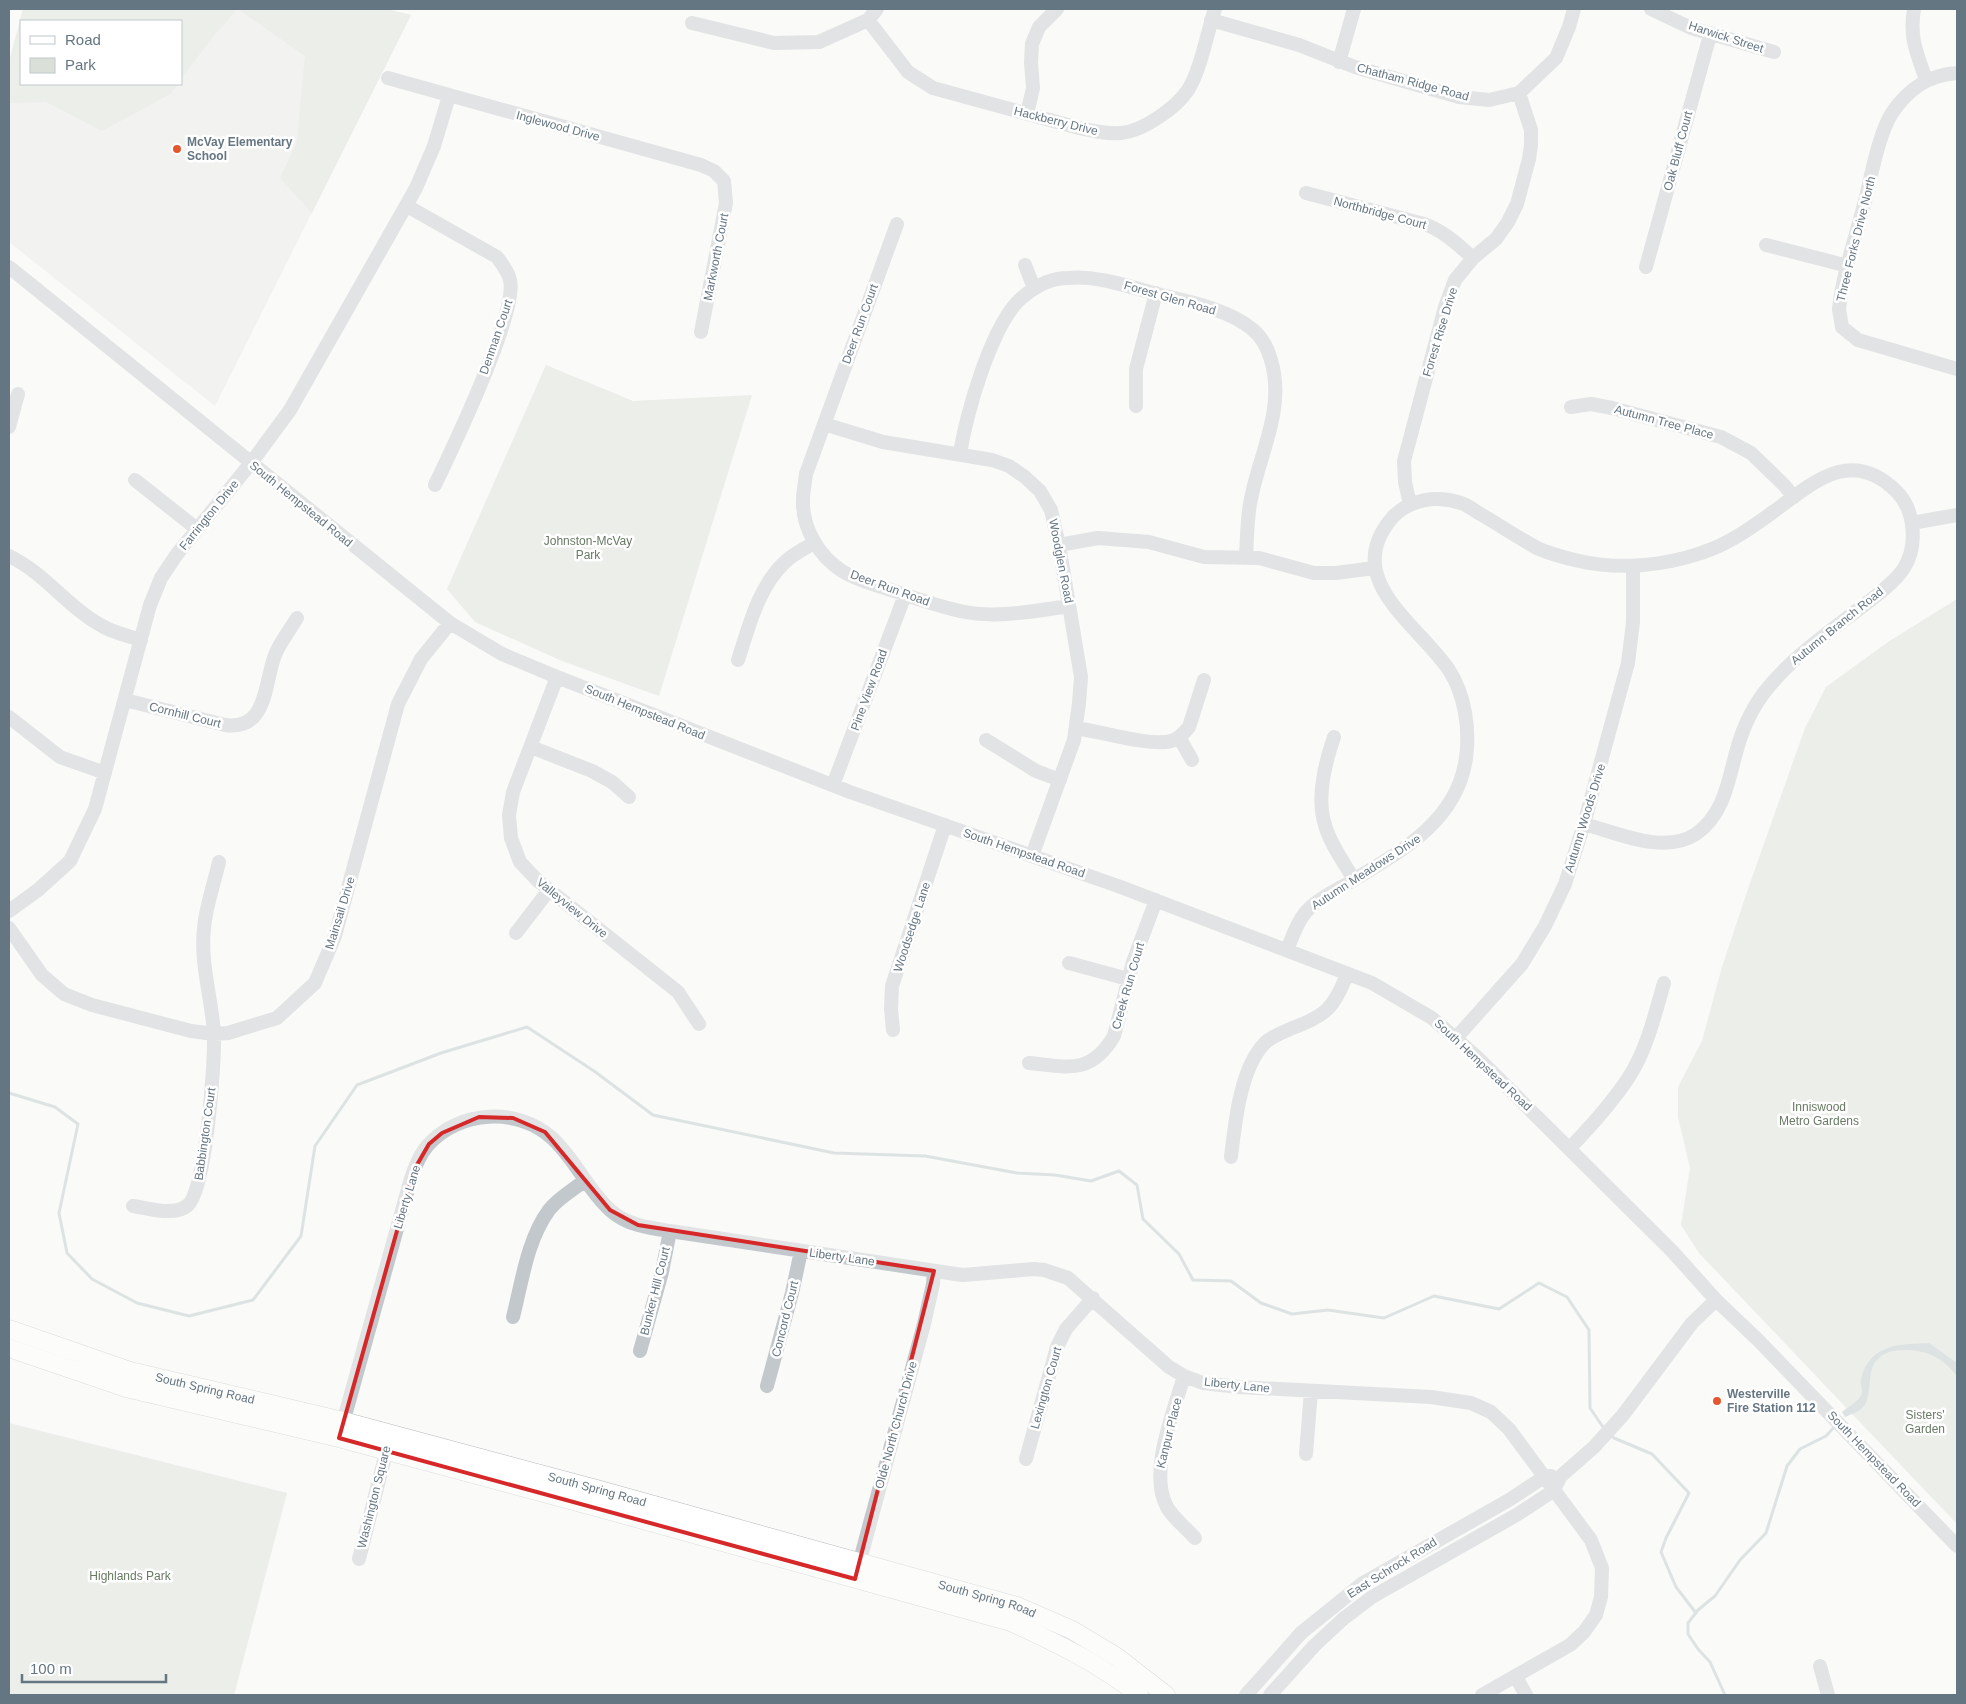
<svg xmlns="http://www.w3.org/2000/svg" width="1966" height="1704" viewBox="0 0 1966 1704" font-family="Arial,sans-serif">
	<style>
		.built { fill: #e8e9e9; fill-rule: evenodd }
		.green { fill: #dadfd7 }
		.water { fill: #bbc7cb }
		.lines { fill: none; stroke-linecap: round; stroke-linejoin: round }
		.stream { stroke: #bbc7cb; stroke-width: 3 }
		.major-casing { stroke: #b5babe; stroke-width: 19 }
		.minor { stroke: #c3c8cc; stroke-width: 14 }
		.major { stroke: #fff; stroke-width: 18 }
		.marked { fill: none; stroke: #d62828; stroke-width: 4; stroke-linejoin: round }
		.poi-dot { fill: #e4572e; stroke: #fff; stroke-width: 2 }
		.labels { text-anchor: middle; dominant-baseline: central; stroke-width: 5; stroke-linejoin: round; paint-order: stroke }
		.street-label { font-size: 12px; fill: #657683; stroke: #fff }
		.poi-label { font-size: 12px; font-weight: bold; fill: #657683; stroke: #fff; text-anchor: start }
		.park-label { font-size: 12px; fill: #687a64; stroke: #fff }
	</style>
	<rect width="100%" height="100%" fill="#fafaf8"/>
	<!-- built -->
	<path class="built" d="M23,9h363l25,6 -196,391 -206,-164v-180zM21,21h160v63h-160z"/>
	<!-- green -->
	<path class="green" d="M23,9h214l-25,29 -31,41v-58h-160v63h157l-8,10 -68,37 -56,-29 -37,1v-41z
		M238,9h148l25,6 -99,198 -32,-35 17,-37 8,-85z
		M546,365l87,36 119,-6 -93,301 -97,-35 -87,-39 -28,-33z
		M1957,599v925l-258,-271 -18,-28 9,-57 -12,-51v-30l24,-46 20,-74 27,-81 56,-158 21,-41 62,-45z
		M9,1423l278,70 -53,202h-225z"/>
	<!-- water -->
	<path class="water" d="M1929,1343l28,20v13c-15,-20 -33,-27 -57,-26 -10,1 -17,3 -24,11 -10,12 -3,38 -14,47 -4,4 -12,7 -17,9l-3,-5c5,-5 14,-9 18,-15 5,-6 -1,-12 1,-18 9,-35 38,-35 68,-36z"/>
	<g class="lines">
		<!-- stream -->
		<path class="stream" d="M9,1093l46,14 23,17 -19,89 8,40 25,26 45,24 52,13 64,-16 48,-64 14,-90 42,-61 84,-32 86,-26 67,44 59,44 181,38 91,3 92,17 38,2 36,6 28,-10 18,14 6,34 36,35 14,26 38,1 30,22 31,11 36,-4 56,8 50,-22 65,13 40,-26 28,14 22,33 1,78 15,22
			M1610,1435l4,3 38,16 37,39 -23,45 -5,14 15,35 20,26
			M1725,1695l-15,-33 -12,-13 -10,-15v-11l10,-13 17,-14 25,-36 26,-27 21,-67 13,-17 26,-13 10,-11"/>
		<!-- major casing -->
		<g class="major-casing">
			<g id="major">
				<path id="s1" d="M9,1329l121,42 213,50 257,69 417,116 55,24 45,27 49,38"/>
				<path d="M9,1348l117,40 213,50 257,69 415,115c46,21 89,42 128,73"/>
			</g>
		</g>
		<!-- minor -->
		<path class="minor" d="M1651,9l40,19 83,24
			M1914,9c-5,29 3,44 12,71
			M868,20l40,52 25,16 146,40c14,3 28,6 42,5 22,-2 55,-25 67,-43 13,-21 19,-57 27,-81
			M1211,20l88,25 56,22 104,30 30,3 30,-7 37,-35 13,-31 5,-18
			M692,23l82,20 45,-1 49,-22 9,-11
			M1339,62l15,-53
			M1957,73c-29,2 -49,16 -65,40 -13,20 -21,64 -27,88 -9,35 -22,72 -26,108l3,18 16,13 99,29
			M388,78l313,87 13,6 10,10 2,22 -25,129
			M1027,114l6,-26 -2,-26 1,-18 7,-17 18,-18
			M1306,193l118,31c20,7 33,20 49,34
			M407,206l90,51c5,7 11,14 13,23 8,33 -58,169 -75,205
			M897,224l-91,250c-1,9 -3,18 -3,26 -1,28 16,56 39,71 14,9 33,14 49,19 23,8 46,16 69,21 36,8 74,0 109,-5
			M1766,245l82,21
			M1025,265l9,23
			M9,267l441,356 52,31 55,23 293,115 268,94 254,97 60,35 45,39 195,194 44,49 42,40 199,206
			M1646,267l64,-232
			M1136,406v-37l20,-76
			M1571,407l20,-3 21,4 109,29 30,16 33,32 10,12
			M824,424l59,18 109,18 17,6 16,11 15,14 11,19 8,35 22,132 -2,26 -5,37 -42,116
			M9,427l9,-33
			M960,455c5,-39 33,-136 64,-159 12,-10 28,-18 44,-18 11,-1 24,0 34,2 17,3 34,8 51,13 31,8 74,15 99,36 10,8 16,20 19,31 15,50 -13,96 -21,144 -3,17 -3,35 -4,53
			M135,480l62,49
			M1410,504l-5,-22 -1,-21 41,-154 10,-27 18,-22 23,-19 12,-17 9,-18 12,-45 2,-14v-15l-12,-37
			M1912,523l45,-8
			M1059,545l39,-7 51,4 55,15 55,1 55,15h22l38,-5
			M9,556c36,17 60,53 95,71 11,6 25,9 37,13
			M738,660c11,-33 20,-73 47,-98 8,-8 19,-13 29,-19
			M557,677l-44,115 -4,23 2,23 9,24 18,19 140,111 21,32
			M125,700l100,25c43,6 39,-42 50,-70 5,-13 15,-25 22,-37
			M9,717l51,40 45,16
			M1076,728c22,3 76,19 95,13 8,-2 13,-8 18,-14l15,-47
			M1179,737l13,23
			M1334,737c-9,26 -18,60 -9,88 5,19 19,37 29,55
			M986,740l50,31 24,9
			M531,747l61,24 20,11 17,15
			M833,785l72,-190
			M9,911l29,-21 32,-29 25,-52 55,-204 11,-27 16,-24 74,-91 39,-53 126,-222 18,-42 15,-50
			M9,928l33,47 22,19 28,11 99,26 23,3 14,-1 49,-15 38,-35 20,-47 63,-232 23,-45 29,-36
			M516,933l33,-43
			M1287,950c5,-12 9,-26 18,-37 10,-12 26,-20 40,-28 51,-31 112,-61 121,-127 4,-29 -1,-63 -17,-88 -31,-46 -109,-91 -57,-152 17,-19 45,-23 69,-15 7,2 14,8 21,12 19,11 38,24 57,34 12,5 27,9 40,12 40,9 84,5 122,-8 26,-8 50,-25 72,-41 39,-28 77,-66 123,-21 19,18 22,55 8,77 -9,15 -35,33 -49,44 -33,25 -67,49 -92,82 -8,11 -15,24 -20,37 -14,34 -13,80 -47,103 -32,21 -78,-1 -112,-10
			M1069,963l59,16
			M893,1030l-2,-21 1,-23 53,-161
			M1456,1038l66,-74 23,-38 20,-42 19,-60 44,-161 5,-41v-56
			M1029,1063c39,4 62,12 85,-27l19,-74 23,-62
			M1570,1148c21,-22 42,-45 59,-71 18,-28 26,-63 35,-94
			M1231,1157c4,-33 9,-88 33,-113 6,-7 18,-11 26,-15 35,-13 44,-20 57,-55
			M133,1206c15,2 42,11 55,-1 18,-16 27,-143 26,-171 -2,-35 -14,-70 -10,-106 2,-22 10,-44 15,-66
			M513,1317c9,-35 14,-77 36,-107 9,-12 24,-20 35,-29
			M640,1351l22,-79 8,-41
			M1184,1376c-10,35 -36,97 -17,131 6,11 19,21 28,31
			M767,1386l25,-93 9,-42
			M341,1430l69,-248c4,-13 9,-27 18,-37 31,-35 90,-38 124,-7 23,21 35,51 58,72 16,15 39,18 60,21l279,42 14,2 71,-6 10,1 24,8 101,89 15,9 19,7 36,4 192,10 40,6 20,9 18,17 82,111 11,28 -1,29 -5,18 -12,17 -14,13 -88,50
			M1306,1454l5,-63
			M1026,1459l31,-112 9,-18 27,-31
			M359,1559l30,-118
			M857,1571l67,-247 9,-40 1,-13
			M1820,1666l8,29
			M1516,1677l10,18
			M1246,1695l55,-62 62,-50 146,-83 35,-23 7,-1
			M1270,1695l44,-49 29,-27 29,-22 146,-83 35,-23 8,-15 33,-29 29,-32 69,-92 24,-23"/>
		<!-- major -->
		<use href="#major" class="major"/>
	</g>
	<!-- marked area -->
	<path d="M0 0H1966V1704H0ZM479,1117l34,1 32,14 65,78 28,15 296,46 -79,308 -516,-141 75,-268 15,-26 13,-11z" fill="#fafaf8" fill-opacity=".55" fill-rule="evenodd"/>
	<path class="marked" d="M479,1117l34,1 32,14 65,78 28,15 296,46 -79,308 -516,-141 75,-268 15,-26 13,-11z"/>
	<!-- markers -->
	<g class="poi-dot">
		<circle cx="177" cy="149" r="5"/>
		<circle cx="1717" cy="1401" r="5"/>
	</g>
	<g class="labels">
		<!-- street labels -->
		<g class="street-label">
			<text transform="translate(1726 37) rotate(18)">Harwick Street</text>
			<text transform="translate(1413 82) rotate(15)">Chatham Ridge Road</text>
			<text transform="translate(1056 121) rotate(14)">Hackberry Drive</text>
			<text transform="translate(558 126) rotate(15)">Inglewood Drive</text>
			<text transform="translate(1678 151) rotate(-75)">Oak Bluff Court</text>
			<text transform="translate(1380 213) rotate(15)">Northbridge Court</text>
			<text transform="translate(1856 239) rotate(-76)">Three Forks Drive North</text>
			<text transform="translate(716 257) rotate(-79)">Markworth Court</text>
			<text transform="translate(1170 298) rotate(16)">Forest Glen Road</text>
			<text transform="translate(860 324) rotate(-70)">Deer Run Court</text>
			<text transform="translate(1440 332) rotate(-73)">Forest Rise Drive</text>
			<text transform="translate(496 337) rotate(-71)">Denman Court</text>
			<text transform="translate(1664 422) rotate(15)">Autumn Tree Place</text>
			<text transform="translate(301 504) rotate(39)">South Hempstead Road</text>
			<text transform="translate(209 515) rotate(-51)">Farrington Drive</text>
			<text transform="translate(1061 561) rotate(79)">Woodglen Road</text>
			<text transform="translate(890 588) rotate(20)">Deer Run Road</text>
			<text transform="translate(1837 626) rotate(-39)">Autumn Branch Road</text>
			<text transform="translate(869 690) rotate(-70)">Pine View Road</text>
			<text transform="translate(645 712) rotate(22)">South Hempstead Road</text>
			<text transform="translate(185 715) rotate(14)">Cornhill Court</text>
			<text transform="translate(1585 818) rotate(-73)">Autumn Woods Drive</text>
			<text transform="translate(1024 853) rotate(19)">South Hempstead Road</text>
			<text transform="translate(1366 872) rotate(-33)">Autumn Meadows Drive</text>
			<text transform="translate(572 908) rotate(39)">Valleyview Drive</text>
			<text transform="translate(340 913) rotate(-73)">Mainsail Drive</text>
			<text transform="translate(912 927) rotate(-72)">Woodsedge Lane</text>
			<text transform="translate(1128 986) rotate(-74)">Creek Run Court</text>
			<text transform="translate(1483 1065) rotate(43)">South Hempstead Road</text>
			<text transform="translate(205 1134) rotate(-82)">Babbington Court</text>
			<text transform="translate(407 1197) rotate(-73)">Liberty Lane</text>
			<text transform="translate(842 1257) rotate(8)">Liberty Lane</text>
			<text transform="translate(655 1291) rotate(-76)">Bunker Hill Court</text>
			<text transform="translate(785 1319) rotate(-76)">Concord Court</text>
			<text transform="translate(1237 1385) rotate(6)">Liberty Lane</text>
			<text transform="translate(1046 1388) rotate(-74)">Lexington Court</text>
			<text stroke="none"><textPath href="#s1" startOffset="205">South Spring Road</textPath></text>
			<text transform="translate(896 1425) rotate(-75)">Olde North Church Drive</text>
			<text transform="translate(1169 1433) rotate(-76)">Kanpur Place</text>
			<text transform="translate(1874 1459) rotate(46)">South Hempstead Road</text>
			<text stroke="none"><textPath href="#s1" startOffset="610">South Spring Road</textPath></text>
			<text transform="translate(374 1497) rotate(-76)">Washington Square</text>
			<text transform="translate(1392 1568) rotate(-32)">East Schrock Road</text>
			<text stroke="none"><textPath href="#s1" startOffset="1015">South Spring Road</textPath></text>
		</g>
		<!-- poi labels -->
		<g class="poi-label">
			<text x="187" y="142">McVay Elementary<tspan x="187" dy="14">School</tspan></text>
			<text x="1727" y="1394">Westerville<tspan x="1727" dy="14">Fire Station 112</tspan></text>
		</g>
		<!-- park labels -->
		<g class="park-label">
			<text x="588" y="541">Johnston-McVay<tspan x="588" dy="14">Park</tspan></text>
			<text x="1819" y="1107">Inniswood<tspan x="1819" dy="14">Metro Gardens</tspan></text>
			<text x="1925" y="1415">Sisters'<tspan x="1925" dy="14">Garden</tspan></text>
			<text x="130" y="1576">Highlands Park</text>
		</g>
	</g>
	<!-- border -->
	<rect width="1966" height="1704" fill="none" stroke="#657683" stroke-width="20"/>
	<!-- legend -->
	<rect x="20" y="20" width="162" height="65" fill="#ffffff" stroke="#c1c8cd"/>
	<rect x="30" y="36" width="25" height="8" fill="#ffffff" stroke="#c1c8cd"/>
	<text x="65" y="45" font-size="15" fill="#657683">Road</text>
	<rect x="30" y="58" width="25" height="15" fill="#dadfd7" stroke="#c1c8cd"/>
	<text x="65" y="70" font-size="15" fill="#657683">Park</text>
	<!-- scale -->
	<path d="M22 1674v8h144v-8" fill="none" stroke="#657683" stroke-width="2.5"/>
	<text x="30" y="1674" font-size="15" fill="#657683" stroke="#ffffff" stroke-width="4" paint-order="stroke">100 m</text>
</svg>
